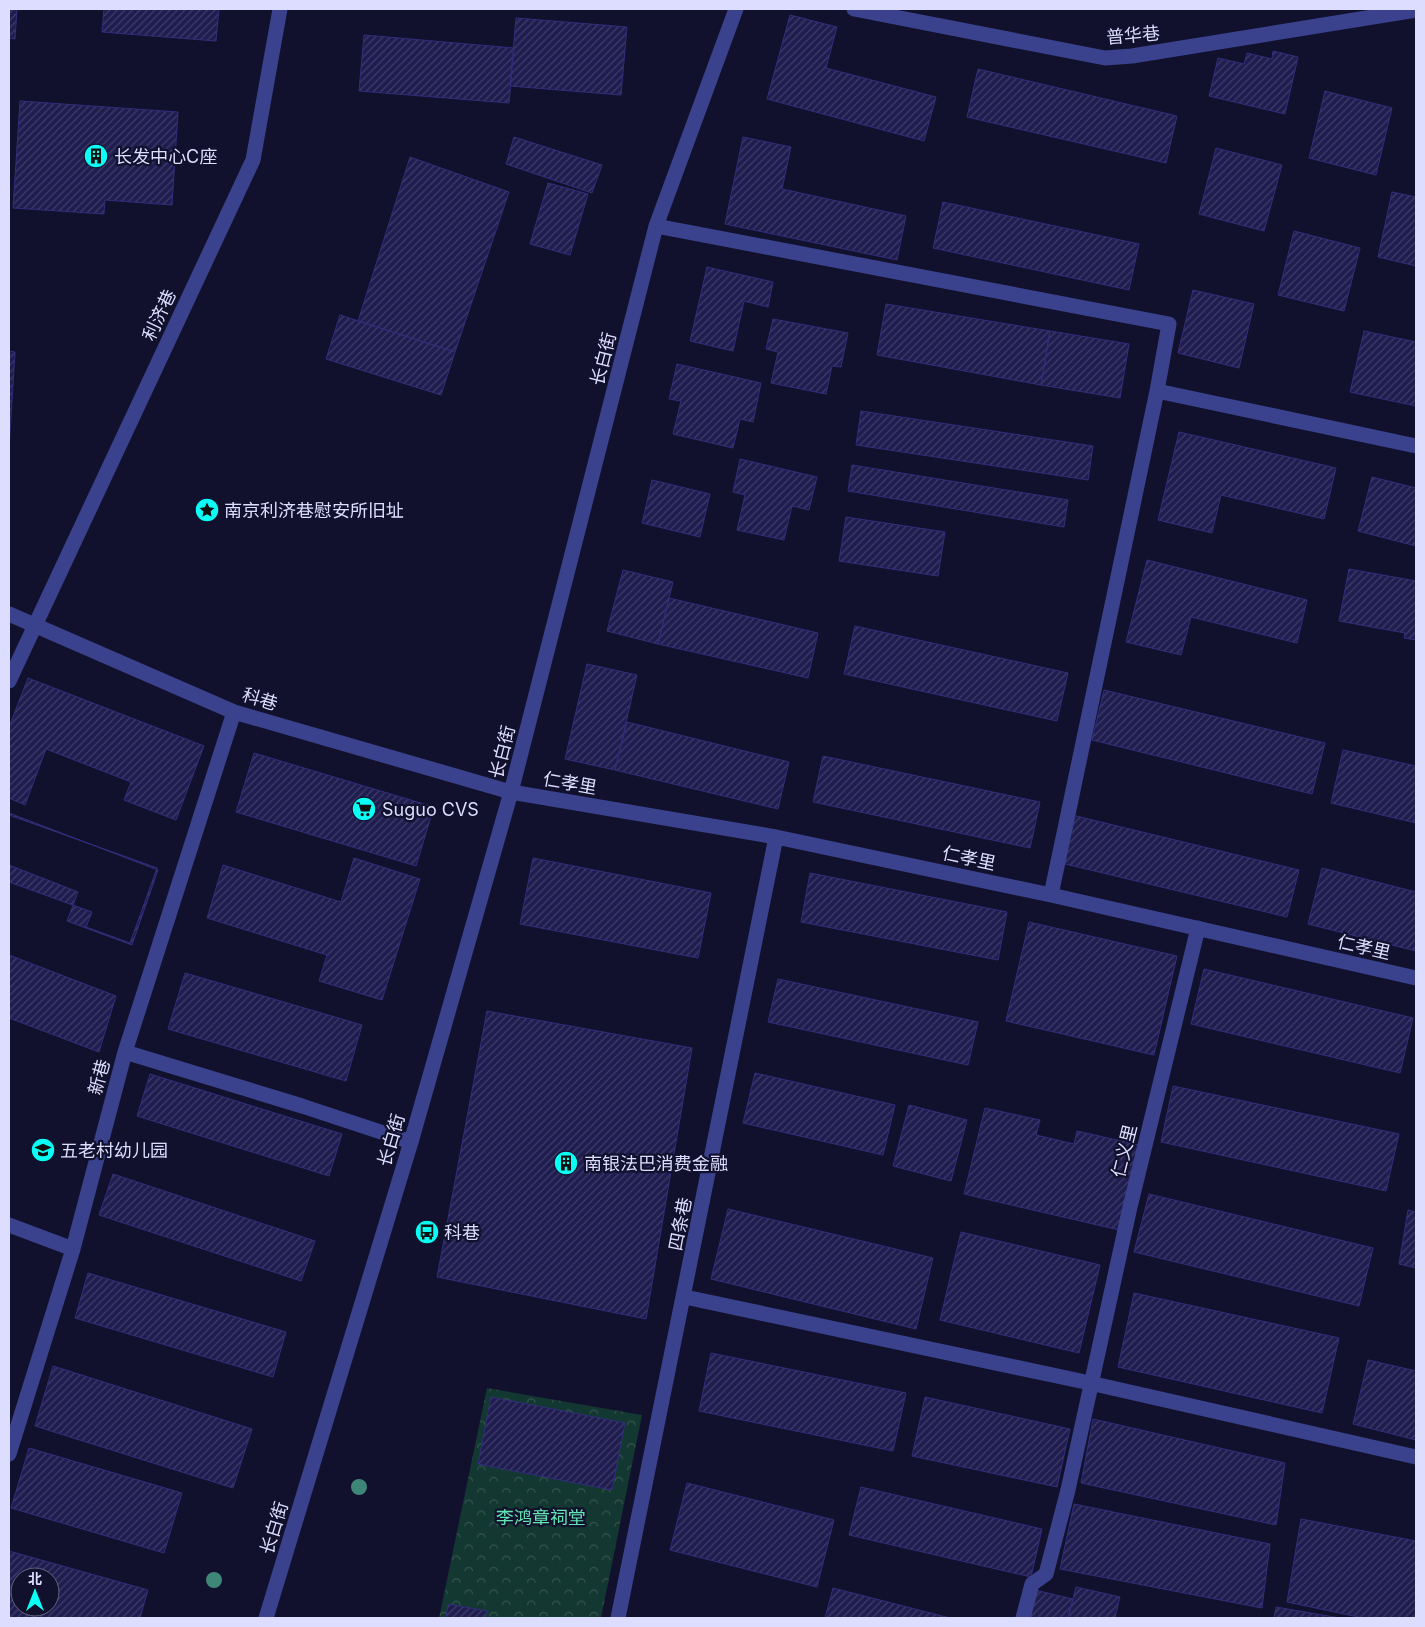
<svg xmlns="http://www.w3.org/2000/svg" width="1425" height="1627" viewBox="0 0 1425 1627" font-family="Inter,'Noto Sans SC',sans-serif">
	<style>
		.forest { fill: url(#forest-crowns) }
		.building { fill: url(#building-hatch); stroke: #322d7c; fill-rule: evenodd }
		.lines { fill: none; stroke-linecap: round; stroke-linejoin: round }
		.minor { stroke: #3a428d; stroke-width: 15 }
		.tree { fill: #3e8677 }
		.labels { text-anchor: middle; dominant-baseline: central; stroke-width: 4.5; stroke-linejoin: round; paint-order: stroke }
		.street-label { font-size: 18px; fill: #ddf; stroke: #12112d }
		.poi-label { font-size: 18px; fill: #ddf; stroke: #12112d; text-anchor: start }
		.park-label { font-size: 18px; fill: #62e5b3; stroke: #12112d }
	</style>
	<defs>
		<pattern id="forest-crowns" width="20" height="18" patternUnits="userSpaceOnUse" patternTransform="scale(1.25)"><rect width="20" height="18" fill="#133731"/><path d="M2 6a3 3 0 1 1 6 0M12 15a3 3 0 1 1 6 0" fill="none" stroke="#355450"/></pattern>
		<pattern id="building-hatch" width="6" height="6" patternUnits="userSpaceOnUse" patternTransform="scale(1.25)"><rect width="6" height="6" fill="#1f1c4f"/><path d="M-1 1l2-2M0 6l6-6M5 7l2-2" fill="none" stroke="#3f3d69"/></pattern>
	</defs>
	<rect width="100%" height="100%" fill="#12112d"/>
	<!-- forest -->
	<path class="forest" d="M487,1388l155,27 -41,203h-162z"/>
	<!-- building -->
	<path class="building" d="M9,9h8l-2,30 -6,-1z
		M104,9h115l-3,32 -114,-9z
		M790,15l47,12 -11,41 110,29 -12,44 -157,-42z
		M516,18l111,9 -6,68 -111,-9z
		M364,35l150,13 -5,55 -150,-12z
		M1273,51l25,6 -13,57 -76,-18 9,-38 26,6 3,-11 25,6z
		M978,69l199,47 -11,47 -199,-46z
		M1325,91l67,17 -16,67 -67,-17z
		M20,101l158,11 -6,93 -67,-5 -1,14 -91,-6z
		M514,137l88,28 -10,28 -86,-29z
		M743,137l48,10 -9,42 124,27 -9,44 -172,-36z
		M1216,148l66,17 -18,66 -65,-17z
		M410,157l99,35 -54,160 -97,-31z
		M548,183l40,11 -18,61 -40,-11z
		M1392,192l24,5v69l-38,-9z
		M943,202l196,42 -10,46 -196,-42z
		M1294,231l66,17 -16,63 -66,-16z
		M707,267l66,15 -5,25 -24,-6 -11,50 -43,-10z
		M1193,290l61,14 -15,64 -61,-15z
		M886,304l164,27 -9,54 -164,-30z
		M340,315l115,37 -14,43 -115,-36z
		M773,319l75,14 -7,34 -9,-1 -6,28 -55,-11 7,-31 -12,-3z
		M1050,331l79,13 -9,54 -79,-13z
		M1364,331l52,11v64l-66,-14z
		M9,351l6,1 -6,97z
		M677,364l84,19 -8,39 -13,-3 -7,29 -60,-14 8,-33 -12,-2z
		M861,411l232,35 -5,34 -232,-35z
		M1179,432l157,36 -12,51 -103,-24 -9,38 -54,-13z
		M740,459l77,18 -8,33 -17,-4 -8,34 -47,-10 8,-35 -12,-3z
		M852,465l216,35 -4,27 -216,-36z
		M1372,477l44,11v58l-58,-15z
		M652,480l58,14 -10,43 -58,-14z
		M846,517l99,15 -7,44 -99,-15z
		M1147,560l160,40 -10,43 -106,-26 -10,38 -55,-13z
		M1349,569l67,12v59l-12,-2 1,-5 -66,-12z
		M623,570l50,12 -15,62 -51,-13z
		M669,598l149,35 -10,45 -150,-34z
		M855,626l213,47 -11,48 -213,-47z
		M587,664l50,11 -22,95 -50,-11z
		M28,678l176,68 -28,74 -52,-20 7,-18 -85,-33 -21,56 -16,-7v-71z
		M1104,690l221,53 -13,51 -220,-54z
		M627,722l162,40 -11,47 -163,-39z
		M1343,750l73,16v57l-85,-20z
		M254,753l180,54 -18,59 -180,-54z
		M823,756l217,46 -10,46 -217,-46z
		M9,813l149,57 -26,75 -65,-24 11,-29 -69,-27z
		M9,815l148,53 -27,75 -44,-16 6,-15 -83,-30z
		M1072,815l227,55 -12,47 -226,-54z
		M354,858l66,21 -38,121 -63,-19 8,-26 -120,-37 16,-53 118,37z
		M533,858l178,35 -13,65 -178,-34z
		M1322,868l94,24v59l-108,-27z
		M810,873l197,39 -9,48 -197,-38z
		M1029,922l148,34 -23,99 -148,-34z
		M9,955l107,41 -17,56 -90,-34z
		M1204,969l209,49 -13,55 -209,-49z
		M185,973l177,52 -16,56 -178,-52z
		M778,979l200,43 -10,43 -200,-43z
		M487,1011l205,37 -46,271 -209,-42z
		M755,1073l140,32 -12,50 -140,-32z
		M150,1074l192,60 -13,42 -192,-60z
		M1173,1086l226,48 -13,57 -225,-49z
		M909,1105l58,15 -16,61 -58,-15z
		M985,1108l55,12 -4,15 38,9 3,-13 62,14 -20,85 -155,-36z
		M113,1174l202,67 -14,40 -202,-66z
		M1149,1194l224,54 -14,58 -225,-54z
		M728,1209l205,49 -17,71 -205,-50z
		M1408,1210l8,2v56l-17,-4z
		M961,1232l139,33 -21,88 -139,-33z
		M88,1273l198,59 -13,45 -198,-59z
		M1134,1293l205,45 -17,75 -204,-46z
		M711,1353l195,40 -13,58 -194,-40z
		M1368,1360l48,11v69l-63,-16z
		M53,1366l199,63 -19,59 -198,-62z
		M491,1397l134,26 -13,67 -134,-26z
		M925,1397l145,32 -13,58 -145,-31z
		M1093,1419l192,44 -9,62 -195,-42z
		M29,1448l153,45 -18,60 -153,-45z
		M687,1483l147,37 -17,67 -147,-37z
		M861,1487l181,42 -11,48 -182,-42z
		M1074,1504l196,40 -8,64 -202,-39z
		M1301,1519l115,22v77h-53l-76,-16z
		M9,1551l139,39 -8,28h-131zM20,1577h30v30h-30z
		M1076,1587l44,10 -5,21h-47z
		M833,1588l117,30h-125z
		M1035,1590l38,9 -5,19h-39z
		M448,1604l39,7 -2,7h-39z
		M1276,1607l64,11h-66z"/>
	<g class="lines">
		<!-- minor -->
		<path class="minor" d="M854,9l251,49 27,-2 284,-46
			M656,226l513,98 -12,67
			M9,614l225,98 277,80 265,45 275,58 365,83
			M9,681l244,-521 27,-151
			M1051,895l106,-504 259,55
			M125,1052l177,54 109,36
			M9,1225l64,24
			M685,1297l405,86 326,74
			M9,1454l64,-205 52,-197 109,-340
			M266,1618l145,-476 100,-350 145,-566 80,-217
			M618,1618l158,-781
			M1023,1618l9,-34 14,-10 22,-84 62,-283 68,-279"/>
	</g>
	<!-- trees -->
	<g class="tree">
		<circle cx="359" cy="1487" r="8"/>
		<circle cx="214" cy="1580" r="8"/>
	</g>
	<!-- icons -->
	<defs>
		<g id="building-disc" transform="scale(1.25)"><circle r="9.5" fill="#09fff6" stroke="#12112d"/><path d="M-4-6H4V6H1V3H-1V6H-4ZM-2.5-4.3h1.7v1.8h-1.7ZM.8-4.3h1.7v1.8H.8ZM-2.5-1h1.7V.8h-1.7ZM.8-1h1.7V.8H.8Z" fill="#111"/></g>
		<g id="sight-disc" transform="scale(1.25)"><circle r="9.5" fill="#09fff6" stroke="#12112d"/><path d="M0-6L1.8-2.2L6-1.7L2.9 1.2L3.7 5.4L0 3.3L-3.7 5.4L-2.9 1.2L-6-1.7L-1.8-2.2Z" fill="#111"/></g>
		<g id="supermarket-disc" transform="scale(1.25)"><circle r="9.5" fill="#09fff6" stroke="#12112d"/><path d="M-6-5.5h2.5l.6 2H6L4.5 2H-2.5L-4.4-4H-6ZM-1.5 3.2a1.3 1.3 0 1 0 .1 0ZM3 3.2a1.3 1.3 0 1 0 .1 0Z" fill="#111"/></g>
		<g id="school-disc" transform="scale(1.25)"><circle r="9.5" fill="#09fff6" stroke="#12112d"/><path d="M0-5L7-2L0 1L-7-2ZM-4 1L0 2.5L4 1V4Q0 6-4 4Z" fill="#111"/></g>
		<g id="bus-disc" transform="scale(1.25)"><circle r="9.5" fill="#09fff6" stroke="#12112d"/><path d="M-5-6H5V4H4V6H2V4H-2V6H-4V4H-5ZM-3.5-4V0h7V-4ZM-3.5 1.2v1.5H-2V1.2ZM2 1.2v1.5H3.5V1.2Z" fill="#111"/></g>
	</defs>
	<g fill-rule="evenodd">
		<use href="#building-disc" x="96" y="156"/>
		<use href="#sight-disc" x="207" y="510"/>
		<use href="#supermarket-disc" x="364" y="809"/>
		<use href="#school-disc" x="43" y="1150"/>
		<use href="#building-disc" x="566" y="1163"/>
		<use href="#bus-disc" x="427" y="1232"/>
	</g>
	<g class="labels">
		<!-- street labels -->
		<g class="street-label">
			<text transform="translate(1133 35) rotate(-5)">普华巷</text>
			<text transform="translate(159 315) rotate(-65)">利济巷</text>
			<text transform="translate(603 359) rotate(-76)">长白街</text>
			<text transform="translate(260 699) rotate(17)">科巷</text>
			<text transform="translate(502 752) rotate(-76)">长白街</text>
			<text transform="translate(570 783) rotate(10)">仁孝里</text>
			<text transform="translate(969 858) rotate(12)">仁孝里</text>
			<text transform="translate(1364 947) rotate(13)">仁孝里</text>
			<text transform="translate(99 1077) rotate(-75)">新巷</text>
			<text transform="translate(391 1140) rotate(-74)">长白街</text>
			<text transform="translate(1124 1151) rotate(-76)">仁义里</text>
			<text transform="translate(680 1224) rotate(-79)">四条巷</text>
			<text transform="translate(274 1528) rotate(-73)">长白街</text>
		</g>
		<!-- poi labels -->
		<g class="poi-label">
			<text x="114" y="156">长发中心C座</text>
			<text x="224" y="510">南京利济巷慰安所旧址</text>
			<text x="382" y="809">Suguo CVS</text>
			<text x="60" y="1150">五老村幼儿园</text>
			<text x="584" y="1163">南银法巴消费金融</text>
			<text x="444" y="1232">科巷</text>
		</g>
		<!-- park labels -->
		<g class="park-label">
			<text x="541" y="1517">李鸿章祠堂</text>
		</g>
	</g>
	<!-- border -->
	<rect width="1425" height="1627" fill="none" stroke="#ddddff" stroke-width="20"/>
	<!-- north arrow -->
	<g transform="translate(35 1592)"><circle r="24" fill="#12112d" stroke="#636381"/>
	<path d="M0-4L9 19L0 12L-9 19Z" fill="#09fff6"/>
	<text y="-8" font-size="14" font-weight="bold" text-anchor="middle" fill="#ddddff">北</text>
	</g>
</svg>
